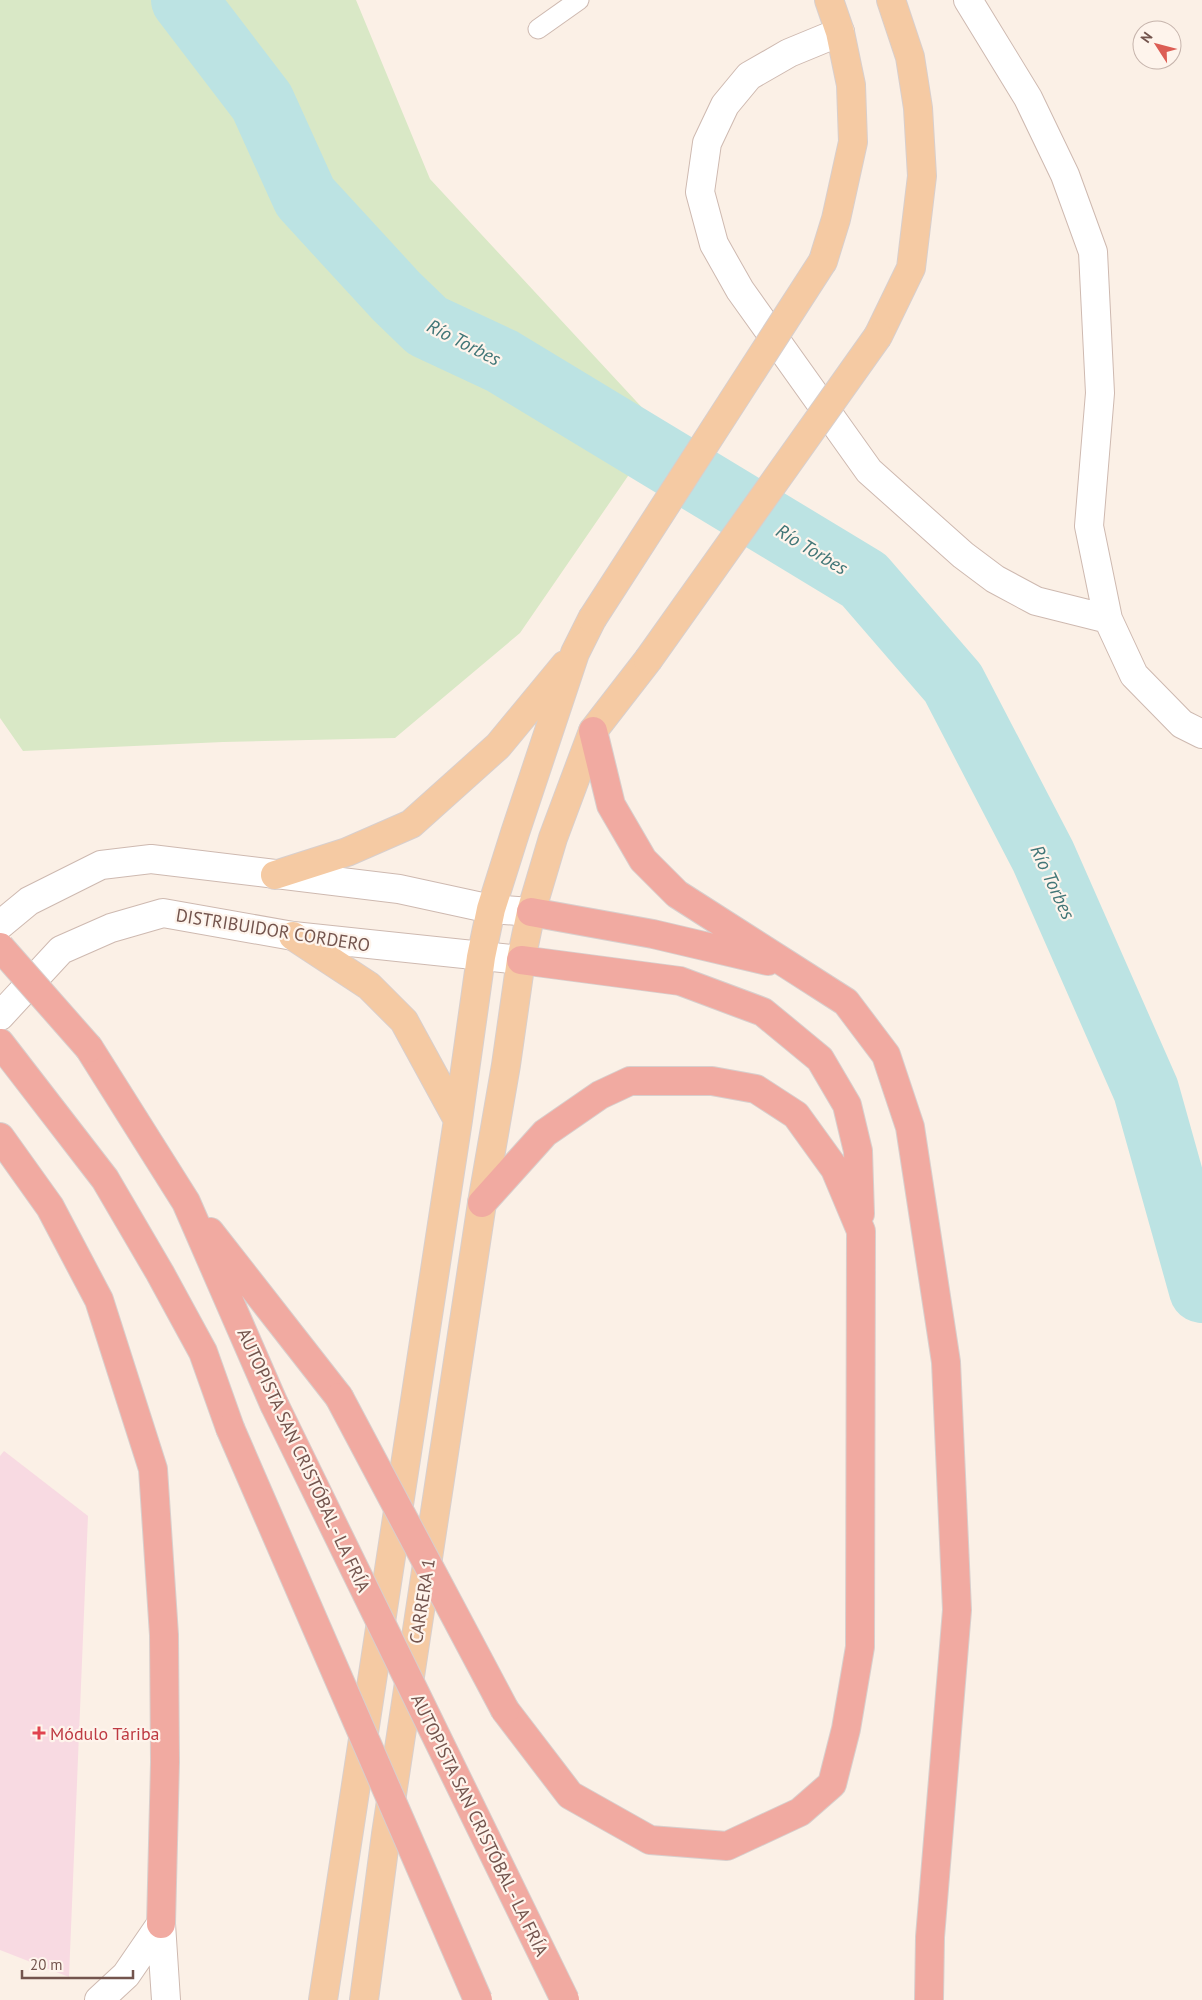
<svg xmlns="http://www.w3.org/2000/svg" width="1202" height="2000" viewBox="0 0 1202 2000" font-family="'PT Sans',sans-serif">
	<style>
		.medical { fill: #f8dae2 }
		.green { fill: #d9e8c6 }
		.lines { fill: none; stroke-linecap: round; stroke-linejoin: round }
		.river { stroke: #bce3e3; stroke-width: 66 }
		.lane-casing { stroke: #ceb9b0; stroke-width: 21 }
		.street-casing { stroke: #ceb9b0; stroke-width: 30 }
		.primary-casing { stroke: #d8cfcd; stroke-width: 30 }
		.highway-casing { stroke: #d8cfcd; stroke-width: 30 }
		.lane { stroke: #fff; stroke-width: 19 }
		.street { stroke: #fff; stroke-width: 28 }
		.primary { stroke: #f5caa3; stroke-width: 28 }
		.highway { stroke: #f1aaa1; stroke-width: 28 }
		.primary-bridge-casing { stroke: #d8cfcd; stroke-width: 30; stroke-linecap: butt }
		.highway-bridge-casing { stroke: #d8cfcd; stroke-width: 30; stroke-linecap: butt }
		.primary-bridge { stroke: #f5caa3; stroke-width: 28 }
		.highway-bridge { stroke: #f1aaa1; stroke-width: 28 }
		.health-dot { fill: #e0444e; stroke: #fef4ec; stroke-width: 2 }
		.labels { text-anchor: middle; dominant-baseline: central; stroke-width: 4.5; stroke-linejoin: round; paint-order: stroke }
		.street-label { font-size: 18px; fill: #73544d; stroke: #fef4ec }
		.health-label { font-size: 18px; fill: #be3a42; stroke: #fef4ec; text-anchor: start }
		.water-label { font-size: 19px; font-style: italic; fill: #417677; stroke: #fef4ec }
	</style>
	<rect width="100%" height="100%" fill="#fbf0e6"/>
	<!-- medical -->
	<path class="medical" d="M4,1451l84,65 -19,461 -69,-27v-494z"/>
	<!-- green -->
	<path class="green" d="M0,0h356l74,179 231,249 -141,205 -125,105 -172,4 -200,9 -23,-33z"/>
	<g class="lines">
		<!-- river -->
		<path class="river" d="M184,0l78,102 43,95 91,99 31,30 75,35 362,219 89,103 90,173 103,234 56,200"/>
		<!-- lane casing -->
		<g class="lane-casing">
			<path id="lane" d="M538,29l41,-29"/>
		</g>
		<!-- street casing -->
		<g class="street-casing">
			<path id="street" d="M968,0l60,98 37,77 28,77 7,141 -11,133 19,93 26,56 48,49 20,10
				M840,32l-51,21 -40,23 -24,29 -18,38 -7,49 14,52 26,46 129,181 94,84 32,24 41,22 72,18
				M0,925l29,-24 72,-36 50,-6 248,30 92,20 40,3
				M0,1016l61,-66 50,-22 52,-15 130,23 228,24
				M161,1924l5,76
				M99,2000l27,-25 35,-51"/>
		</g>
		<!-- primary casing -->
		<g class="primary-casing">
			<path id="primary" d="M823,261l13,-42 17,-77 -2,-57 -11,-53 -11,-32
				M878,336l33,-68 11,-92 -4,-68 -8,-51 -19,-57
				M275,875l72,-23 64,-28 87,-78 67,-81
				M293,936l76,50 35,35 54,99
				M323,2000l135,-880 23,-163 10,-48 24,-76 60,-180 17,-34
				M364,2000l22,-166 96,-631 24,-138 15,-105 10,-48 22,-74 40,-107 55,-71"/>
		</g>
		<!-- highway casing -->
		<g class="highway-casing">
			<path id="highway" d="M593,731l18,74 32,55 34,34 169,108 40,53 24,72 36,235 11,248 -27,327 -1,63
				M531,912l122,22 115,27
				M521,960l159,21 83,31 57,47 27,46 11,46 2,63
				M0,1043l105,136 55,94 43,79 27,76
				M89,1048l97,154 88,202
				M0,1137l50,70 49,93 54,169 11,166 1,127 -4,162
				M482,1203l63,-70 55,-38 30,-14h82l44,8 40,26 39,54 26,62 -1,416 -14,82 -14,55 -32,28 -73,34 -77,-6 -80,-45 -65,-85
				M210,1232l129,165"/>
		</g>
		<!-- lane -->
		<use href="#lane" class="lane"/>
		<!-- street -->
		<use href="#street" class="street"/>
		<!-- primary -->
		<use href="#primary" class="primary"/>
		<!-- highway -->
		<use href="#highway" class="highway"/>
		<!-- primary-bridge casing -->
		<g class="primary-bridge-casing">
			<path id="primary-bridge" d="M592,619l231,-358
				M648,660l230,-324"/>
		</g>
		<!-- highway-bridge casing -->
		<g class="highway-bridge-casing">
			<path id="highway-bridge" d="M0,947l89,101
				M339,1397l166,313
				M274,1404l291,596
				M230,1428l248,572"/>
		</g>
		<!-- primary-bridge -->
		<use href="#primary-bridge" class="primary-bridge"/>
		<!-- highway-bridge -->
		<use href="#highway-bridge" class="highway-bridge"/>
	</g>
	<!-- markers -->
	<path class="health-dot" d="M36.5 1725.5h5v5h5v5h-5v5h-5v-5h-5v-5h5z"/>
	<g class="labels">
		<!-- street labels -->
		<g class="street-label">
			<text transform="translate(273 930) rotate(9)">DISTRIBUIDOR CORDERO</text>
			<text transform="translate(304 1460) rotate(65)">AUTOPISTA SAN CRISTÓBAL - LA FRÍA</text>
			<text transform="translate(422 1601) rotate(-81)">CARRERA 1</text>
			<text transform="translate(480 1825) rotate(64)">AUTOPISTA SAN CRISTÓBAL - LA FRÍA</text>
		</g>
		<!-- health labels -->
		<g class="health-label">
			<text x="50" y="1733">Módulo Táriba</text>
		</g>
		<!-- water labels -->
		<g class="water-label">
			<text transform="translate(464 342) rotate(27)">Río Torbes</text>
			<text transform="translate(812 549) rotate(31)">Río Torbes</text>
			<text transform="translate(1053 882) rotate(65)">Río Torbes</text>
		</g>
	</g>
	<!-- north arrow -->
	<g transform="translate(1157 45) rotate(306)"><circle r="24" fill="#fef4ec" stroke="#c6b4ac"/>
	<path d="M0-4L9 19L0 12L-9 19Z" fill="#dc5d54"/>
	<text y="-8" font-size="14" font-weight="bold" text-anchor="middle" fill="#73544d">N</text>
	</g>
	<!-- scale -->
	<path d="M22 1970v8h111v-8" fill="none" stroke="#73544d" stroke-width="2.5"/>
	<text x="30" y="1970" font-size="15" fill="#73544d" stroke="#fef4ec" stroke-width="4" paint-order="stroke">20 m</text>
</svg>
